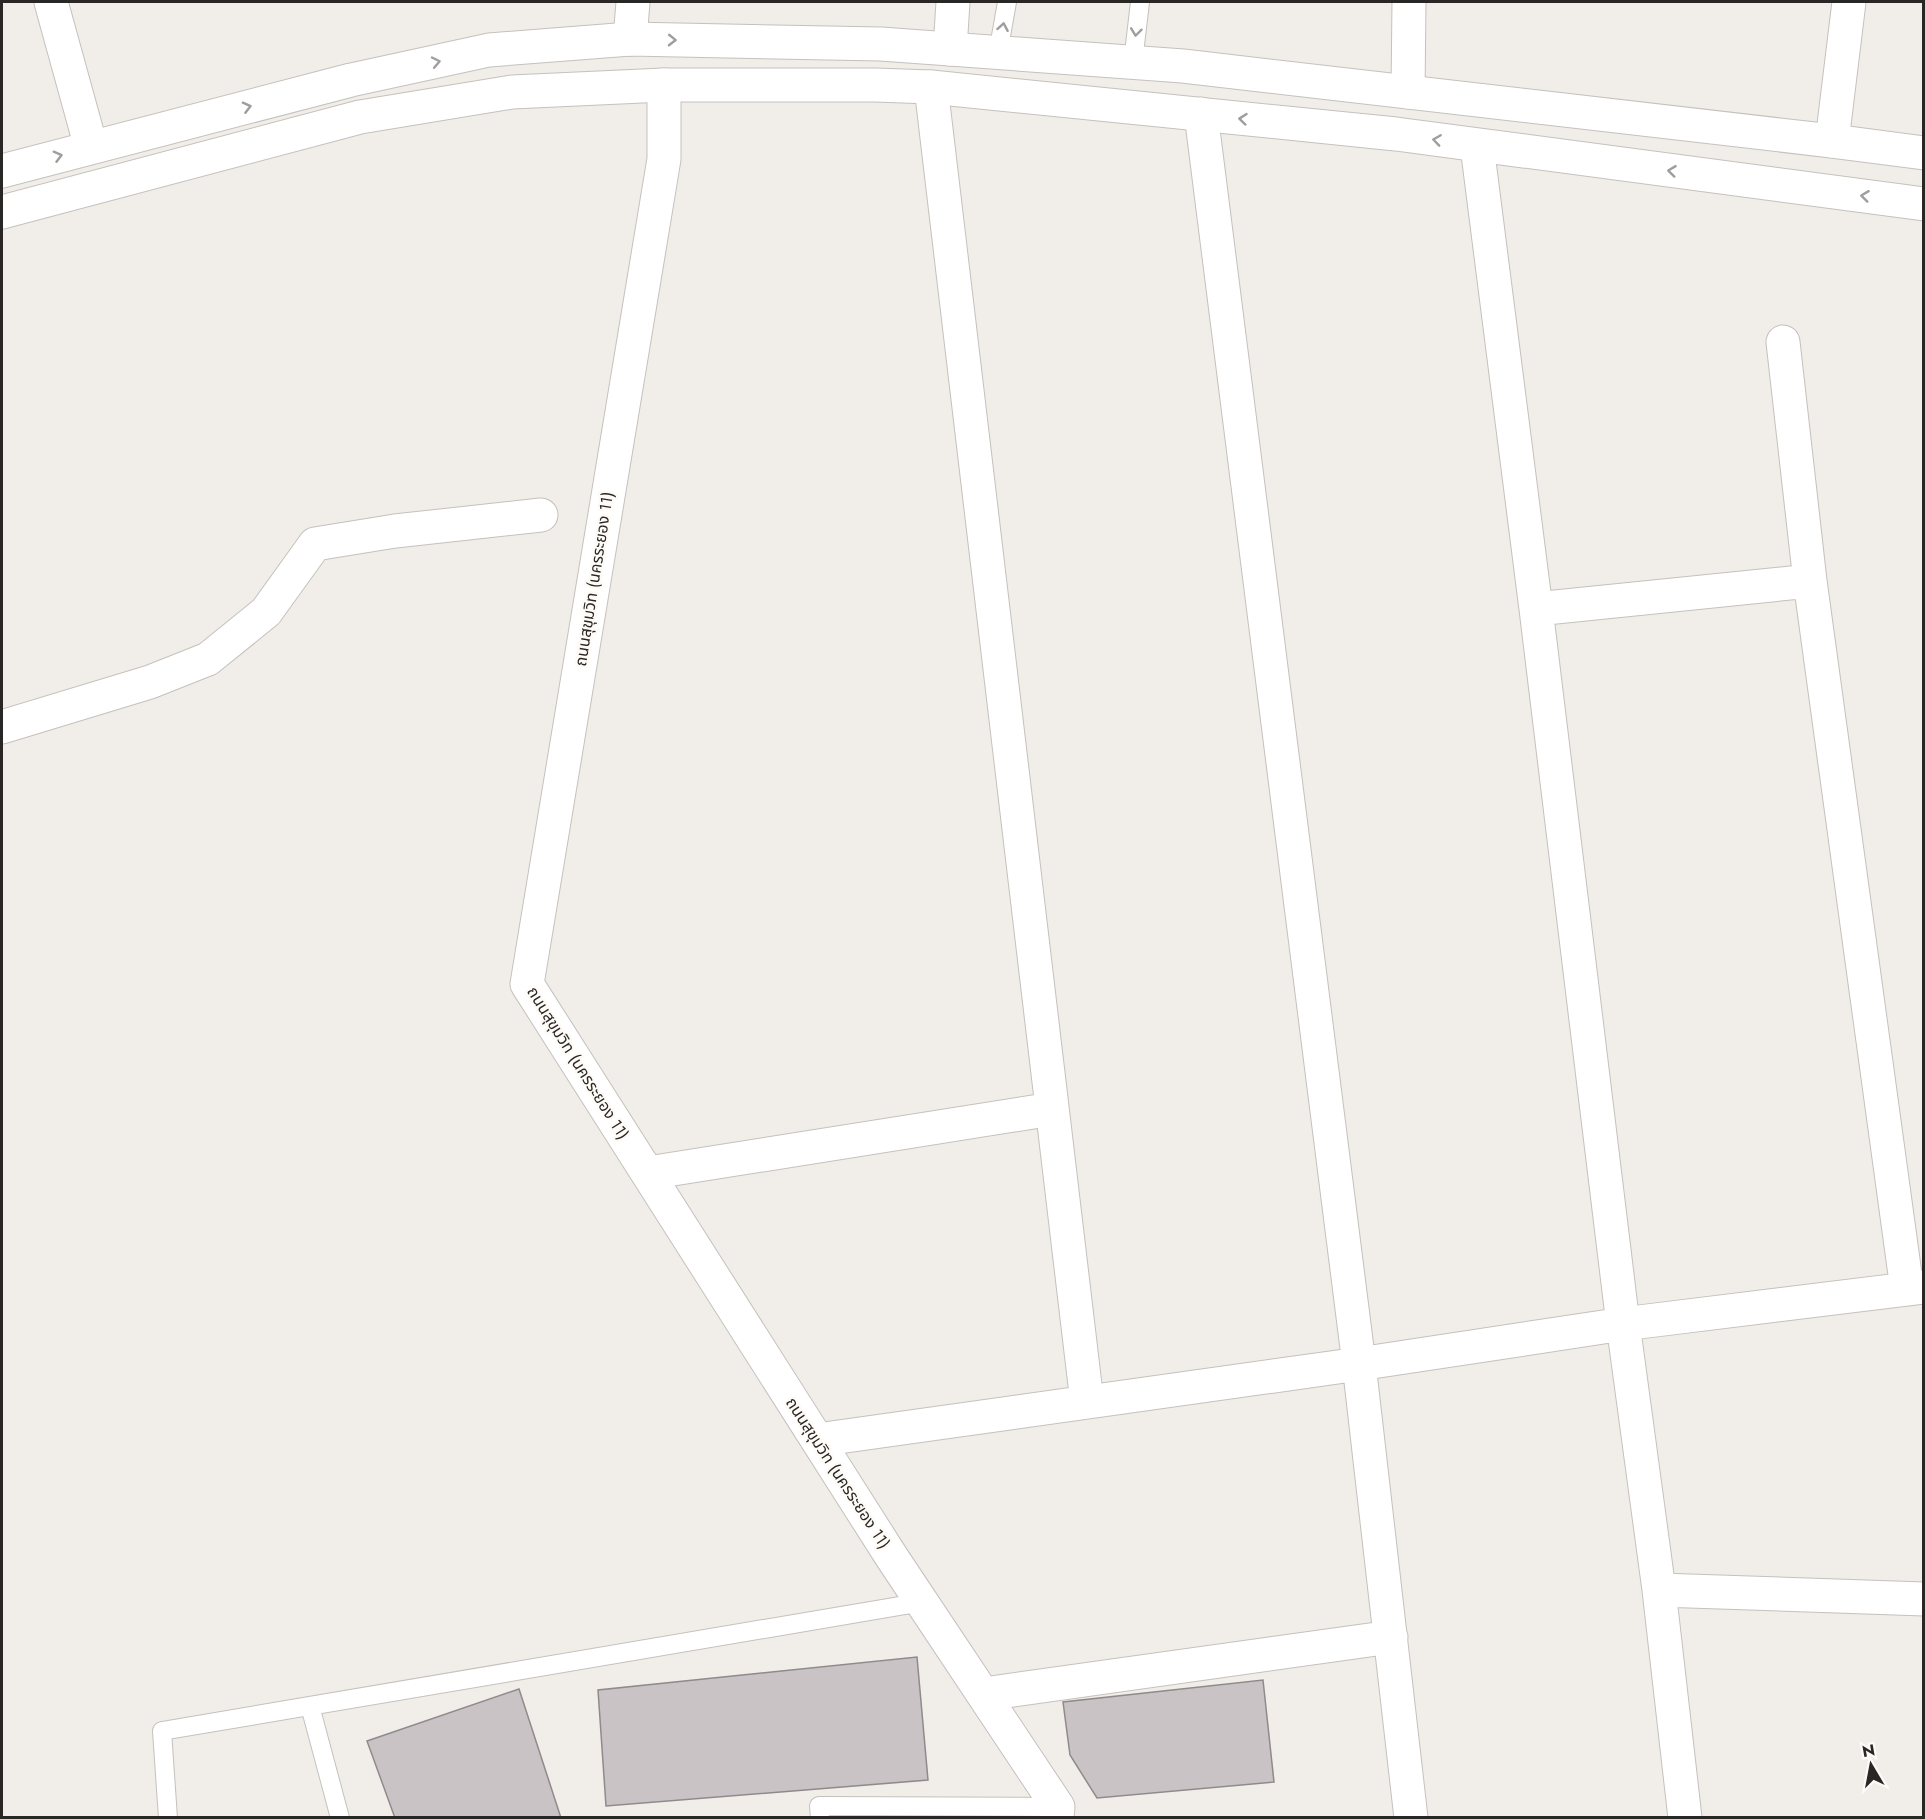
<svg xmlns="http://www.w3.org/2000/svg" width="1925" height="1819" viewBox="0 0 1925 1819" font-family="Jost,'Noto Sans Thai',sans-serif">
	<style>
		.building { fill: #c9c3c6; stroke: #8f8a8c; stroke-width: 1.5 }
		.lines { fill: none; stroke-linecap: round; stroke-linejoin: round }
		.service-casing { stroke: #c5c1bd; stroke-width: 20 }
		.minor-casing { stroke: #c5c1bd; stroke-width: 35 }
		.tertiary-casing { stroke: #c5c1bd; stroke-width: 35 }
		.service { stroke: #fff; stroke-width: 18 }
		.minor { stroke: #fff; stroke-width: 33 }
		.tertiary { stroke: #fff; stroke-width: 33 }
		.oneway { stroke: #9f9e9d }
		.labels { text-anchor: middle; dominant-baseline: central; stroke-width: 5; stroke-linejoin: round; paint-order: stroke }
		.street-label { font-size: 16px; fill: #292726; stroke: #fefaf5 }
	</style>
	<rect width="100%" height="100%" fill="#f1ede8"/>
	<!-- building -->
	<path class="building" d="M917,1657l11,123 -322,26 -8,-116z
		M1263,1680l11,102 -177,16 -27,-43 -7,-53z
		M519,1689l42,129h-166l-28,-77z"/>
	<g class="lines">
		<!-- service casing -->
		<g class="service-casing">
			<path id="service" d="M998,53l9,-51
				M1133,62l7,-60
				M310,1706l30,112
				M168,1818l-6,-87 761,-129
				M820,1818l-1,-12 239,1"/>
		</g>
		<!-- minor casing -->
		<g class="minor-casing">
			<path id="minor" d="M51,2l40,145
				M630,39l3,-37
				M950,49l3,-47
				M664,85v74l-137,825 364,572 167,251 -1,11
				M931,87l156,1315
				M1408,92l1,-90
				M1201,114l158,1250 52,454
				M1832,141l17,-139
				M1477,146l59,463 87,715 36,266 26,228
				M1783,342l27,239 97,708
				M1536,609l274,-28
				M2,727l148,-45 58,-23 58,-47 49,-68 80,-13 146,-16
				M648,1173l404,-64
				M817,1440l542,-76 264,-40 301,-37
				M1659,1590l265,9
				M984,1694l407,-57"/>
		</g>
		<!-- tertiary casing -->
		<g class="tertiary-casing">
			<path id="tertiary" d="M2,171l349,-91 138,-30 141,-11 251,5 302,22 649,75 92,12
				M2,212l358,-95 152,-25 152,-7h211l56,2 465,47 528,70"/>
		</g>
		<!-- service -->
		<use href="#service" class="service"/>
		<!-- minor -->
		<use href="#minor" class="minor"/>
		<!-- tertiary -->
		<use href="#tertiary" class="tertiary"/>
	</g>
	<!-- one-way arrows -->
	<defs><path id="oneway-chevron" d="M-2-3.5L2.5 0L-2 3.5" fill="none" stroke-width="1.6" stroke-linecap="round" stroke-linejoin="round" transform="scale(1.5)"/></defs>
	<g class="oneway">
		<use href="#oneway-chevron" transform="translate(1003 27) rotate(-80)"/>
		<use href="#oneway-chevron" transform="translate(1136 32) rotate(97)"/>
		<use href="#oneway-chevron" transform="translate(672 40) rotate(1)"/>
		<use href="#oneway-chevron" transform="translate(436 62) rotate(-12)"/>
		<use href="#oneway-chevron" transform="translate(247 107) rotate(-14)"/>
		<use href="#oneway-chevron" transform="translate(1243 119) rotate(-174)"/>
		<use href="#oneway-chevron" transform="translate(1437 140) rotate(-172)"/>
		<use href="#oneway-chevron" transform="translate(58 156) rotate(-15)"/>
		<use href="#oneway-chevron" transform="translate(1672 171) rotate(-173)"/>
		<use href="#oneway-chevron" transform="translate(1865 196) rotate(-173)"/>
	</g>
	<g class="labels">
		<!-- street labels -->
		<g class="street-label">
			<text transform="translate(594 579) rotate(-81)">ถนนสุขุมวิท (นครระยอง 11)</text>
			<text transform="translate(578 1063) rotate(58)">ถนนสุขุมวิท (นครระยอง 11)</text>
			<text transform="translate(838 1473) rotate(57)">ถนนสุขุมวิท (นครระยอง 11)</text>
		</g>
	</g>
	<!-- border -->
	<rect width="1925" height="1819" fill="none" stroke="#292726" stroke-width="6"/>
	<!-- north arrow -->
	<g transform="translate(1871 1765) rotate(350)" stroke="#fefaf5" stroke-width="4.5" paint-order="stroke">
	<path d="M0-4.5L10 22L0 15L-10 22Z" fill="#292726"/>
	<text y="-9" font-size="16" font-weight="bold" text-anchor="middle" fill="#292726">N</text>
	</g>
</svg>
